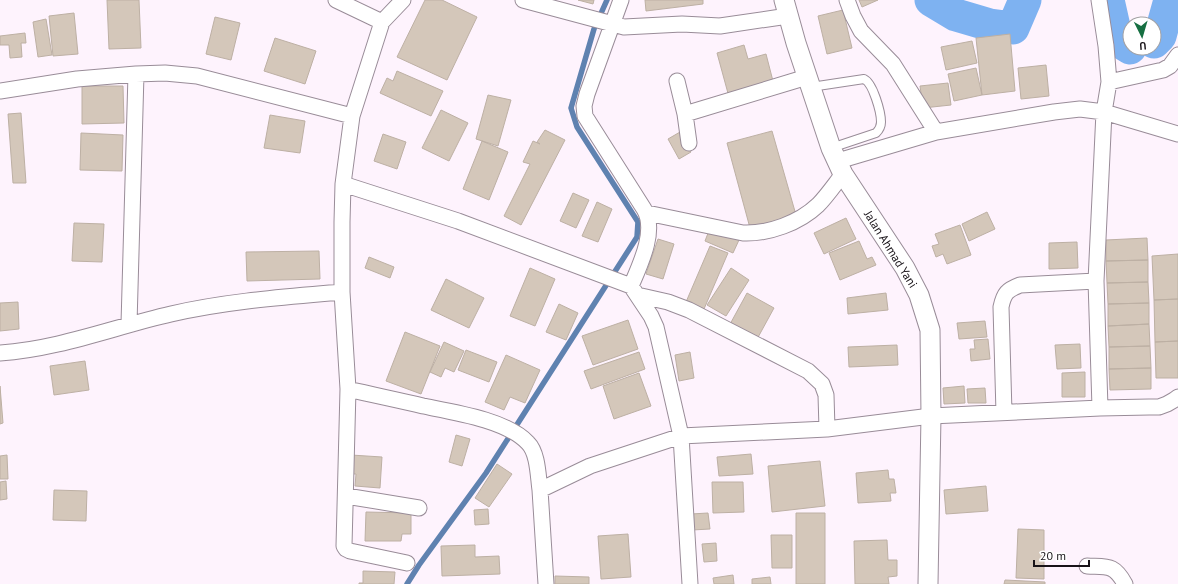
<svg xmlns="http://www.w3.org/2000/svg" width="1178" height="584" viewBox="0 0 1178 584" font-family="'PT Sans',sans-serif">
	<style>
		.lines { fill: none; stroke-linecap: round; stroke-linejoin: round }
		.stream { stroke: #5f82b0; stroke-width: 5.5 }
		.river { stroke: #7eb2f1; stroke-width: 33 }
		.building { fill: #d4c7ba; stroke: #bdb0a4 }
		.service-casing { stroke: #998c98; stroke-width: 10 }
		.minor-casing { stroke: #998c98; stroke-width: 17 }
		.tertiary-casing { stroke: #998c98; stroke-width: 21 }
		.service { stroke: #fff; stroke-width: 8 }
		.minor { stroke: #fff; stroke-width: 15 }
		.tertiary { stroke: #fff; stroke-width: 19 }
		.labels { text-anchor: middle; dominant-baseline: central; stroke-width: 3; stroke-linejoin: round; paint-order: stroke }
		.street-label { font-size: 12px; fill: #181318; stroke: #fff }
	</style>
	<rect width="100%" height="100%" fill="#fef3fd"/>
	<g class="lines">
		<!-- stream -->
		<path class="stream" d="M407,584l12,-19 67,-92 151,-236 1,-15 -61,-95 -6,-19 23,-79 13,-29"/>
		<!-- river -->
		<path class="river" d="M931,0l25,15 34,10 23,3 12,-28
			M1108,0l9,40 13,8
			M1154,42l6,-6 10,-36"/>
	</g>
	<!-- building -->
	<path class="building" d="M107,0h32l2,48 -32,1z
		M425,0h17l35,17 -30,63 -50,-23z
		M578,0h16l-1,4z
		M645,0h58v4l-57,7z
		M859,0h19l-16,7z
		M843,10l9,38 -25,6 -9,-38z
		M74,13l4,41 -25,2 -4,-40z
		M215,17l25,6 -9,37 -25,-6z
		M46,19l6,36 -14,2 -5,-35z
		M25,33l1,10h-5l1,14 -12,1 -1,-13h-9v-9z
		M1010,34l5,57 -33,4 -6,-57z
		M275,38l41,13 -11,33 -41,-13z
		M972,41l5,22 -31,7 -5,-23z
		M744,45l4,14 18,-5 8,31 -45,12 -12,-44z
		M1046,65l3,31 -28,3 -3,-31z
		M976,68l6,27 -28,6 -6,-27z
		M397,71l46,20 -12,25 -51,-23 7,-15 6,3z
		M948,83l3,22 -28,3 -3,-22z
		M82,86h41l1,37 -42,1z
		M488,95l23,5 -13,46 -22,-7z
		M441,110l27,13 -19,38 -27,-13z
		M21,113l5,70h-13l-5,-69z
		M270,115l35,6 -5,32 -36,-5z
		M545,130l20,10 -44,85 -17,-9 26,-52 -7,-2 10,-21 7,3 -3,-2z
		M772,131l24,84 -46,13 -23,-85z
		M680,132l11,20 -12,7 -11,-20z
		M81,133l42,2 -1,36 -42,-1z
		M383,134l23,8 -9,27 -23,-8z
		M482,141l26,11 -19,48 -26,-11z
		M573,193l16,7 -13,28 -16,-7z
		M597,202l15,7 -14,33 -16,-6z
		M987,212l8,17 -26,12 -7,-17z
		M846,218l10,21 -32,15 -10,-21z
		M74,223l30,1 -2,38 -30,-1z
		M960,225l11,30 -24,9 -4,-10 -7,3 -4,-11 7,-2 -4,-10z
		M710,228l29,12 -6,13 -28,-12z
		M1147,238l1,22 -42,1v-21z
		M658,239l16,5 -11,35 -17,-5z
		M859,241l8,18 5,-2 4,8 -36,15 -11,-27z
		M1077,242l1,26 -29,1v-26z
		M710,246l18,7 -24,56 -18,-7z
		M319,251l1,28 -73,2 -1,-29z
		M1178,254v45l-24,1 -2,-44z
		M369,257l25,10 -4,11 -25,-10z
		M1148,260v22l-41,1 -1,-22z
		M530,268l25,11 -20,47 -25,-10z
		M731,268l18,12 -23,36 -19,-11z
		M446,279l38,19 -15,30 -38,-18z
		M1148,282l1,21 -41,1 -1,-21z
		M747,293l27,15 -18,33 -27,-15z
		M886,293l2,17 -40,4 -1,-16z
		M1178,299v42l-23,1 -1,-42z
		M18,302l1,27 -19,2v-28z
		M1149,303v21l-41,2v-22z
		M559,304l19,9 -12,27 -20,-8z
		M628,320l10,29 -45,16 -11,-29z
		M985,321l2,16 -28,2 -2,-16z
		M1149,324l1,22 -41,1 -1,-21z
		M405,332l35,14 -19,48 -35,-13z
		M988,339l2,20 -19,2 -1,-12h5l-1,-9z
		M1178,341v37h-22l-1,-36z
		M444,342l20,9 -10,21 -9,-4 -4,9 -11,-5z
		M1080,344l1,24 -24,1 -2,-24z
		M897,345l1,20 -49,2 -1,-20z
		M1150,346l1,22 -42,1v-22z
		M466,350l31,12 -8,20 -31,-12z
		M639,352l6,17 -54,20 -7,-18z
		M690,352l4,26 -15,3 -4,-26z
		M506,355l34,15 -15,33 -15,-6 -6,13 -19,-8z
		M85,361l4,29 -35,5 -4,-29z
		M1151,368v21l-41,1 -1,-21z
		M1085,372v25h-23v-24z
		M639,373l12,33 -37,13 -11,-33z
		M0,386l3,37 -3,1z
		M964,386l1,17 -21,1 -1,-16z
		M985,388l1,15h-18l-1,-14z
		M456,435l14,4 -8,27 -13,-4z
		M751,454l2,20 -34,2 -2,-19z
		M7,455l1,24h-8v-23z
		M351,455l31,2 -2,31 -25,-2 1,-12h-7z
		M820,461l5,45 -53,6 -4,-46z
		M497,464l15,10 -23,33 -14,-9z
		M888,470l1,9h5l2,14h-6l1,8 -33,2 -2,-30z
		M6,481l1,18 -7,1v-18z
		M712,482h31l1,30 -31,1z
		M986,486l2,25 -42,3 -2,-24z
		M54,490l33,1 -1,30 -33,-1z
		M488,509l1,15 -14,1 -1,-15z
		M366,512l45,1v21h-9l-1,7h-36z
		M708,513l2,16 -18,1 -1,-16z
		M796,513h29v71h-29z
		M1018,529l26,1v49l-28,-1z
		M628,534l3,43 -30,2 -3,-43z
		M771,535h21v33h-20z
		M887,540l1,20h9v16l-9,1 1,7h-34l-1,-43z
		M716,543l1,18 -13,1 -2,-18z
		M475,545v12l24,-1 1,18 -58,2 -1,-30z
		M363,571l32,1 -1,12h-35v-1h4z
		M733,575l1,9h-20l-1,-6z
		M555,576l34,1v7h-34z
		M770,577l1,7h-19v-5z
		M1005,580l40,2v2h-41z"/>
	<g class="lines">
		<!-- service casing -->
		<g class="service-casing">
			<path id="service" d="M811,87l53,-8c9,4 17,33 17,43 0,5 -2,8 -5,11l-45,15"/>
		</g>
		<!-- minor casing -->
		<g class="minor-casing">
			<path id="minor" d="M336,0l46,22
				M403,0l-21,22 -30,94 -9,68 115,37 173,65 20,30 5,11 25,109 9,148
				M523,0l101,27 58,-3 38,2 68,-10
				M621,0l-34,94 -3,12 1,10 59,93c13,21 -4,56 -13,77
				M847,0l6,16 8,15 32,33 43,68
				M1099,0l7,46 3,36
				M677,81l8,33 4,29
				M0,91l77,-12 59,-5 29,-1 32,3 155,40
				M685,114l122,-37
				M838,161l98,-29 118,-20 26,-3 24,3 74,22
				M343,184l-1,38v70l6,97 -4,157 2,3 4,2 57,12
				M647,213l96,20c26,1 56,-10 75,-28 9,-9 17,-21 25,-31
				M637,295l31,7 21,8 119,61 14,13 4,11 1,34
				M129,324l7,-250
				M0,353c59,-4 114,-26 171,-39 56,-13 114,-17 171,-22
				M348,389c25,6 50,11 75,17 30,6 84,14 105,37 10,10 10,33 12,47
				M1100,408l-4,-127 8,-169 5,-30 54,-12 7,-4 8,-11
				M1004,413l-3,-106c3,-14 6,-17 19,-22l76,-4
				M346,496l73,12
				M1087,566c21,1 27,-2 38,18
				M546,584l-6,-94 50,-24 91,-30 146,-7 104,-13 169,-8 49,-1h10l8,-3 7,-4 4,-3"/>
		</g>
		<!-- tertiary casing -->
		<g class="tertiary-casing">
			<path id="tertiary" d="M784,0l12,43 35,105 12,26 62,94 14,27 11,35 1,86 -3,168"/>
		</g>
		<!-- service -->
		<use href="#service" class="service"/>
		<!-- minor -->
		<use href="#minor" class="minor"/>
		<!-- tertiary -->
		<use href="#tertiary" class="tertiary"/>
	</g>
	<g class="labels">
		<!-- street labels -->
		<g class="street-label">
			<text transform="translate(891 249) rotate(58)">Jalan Ahmad Yani</text>
		</g>
	</g>
	<!-- north arrow -->
	<g transform="translate(1142 36) rotate(175)"><circle r="19" fill="#ffffff" stroke="#a3a1a3"/>
	<path d="M0-3L7 15L0 10L-7 15Z" fill="#166f42"/>
	<text y="-6" font-size="11" font-weight="bold" text-anchor="middle" fill="#181318">U</text>
	</g>
	<!-- scale -->
	<path d="M1034 560v6h55v-6" fill="none" stroke="#181318" stroke-width="2"/>
	<text x="1040" y="560" font-size="12" fill="#181318" stroke="#ffffff" stroke-width="3" paint-order="stroke">20 m</text>
</svg>
